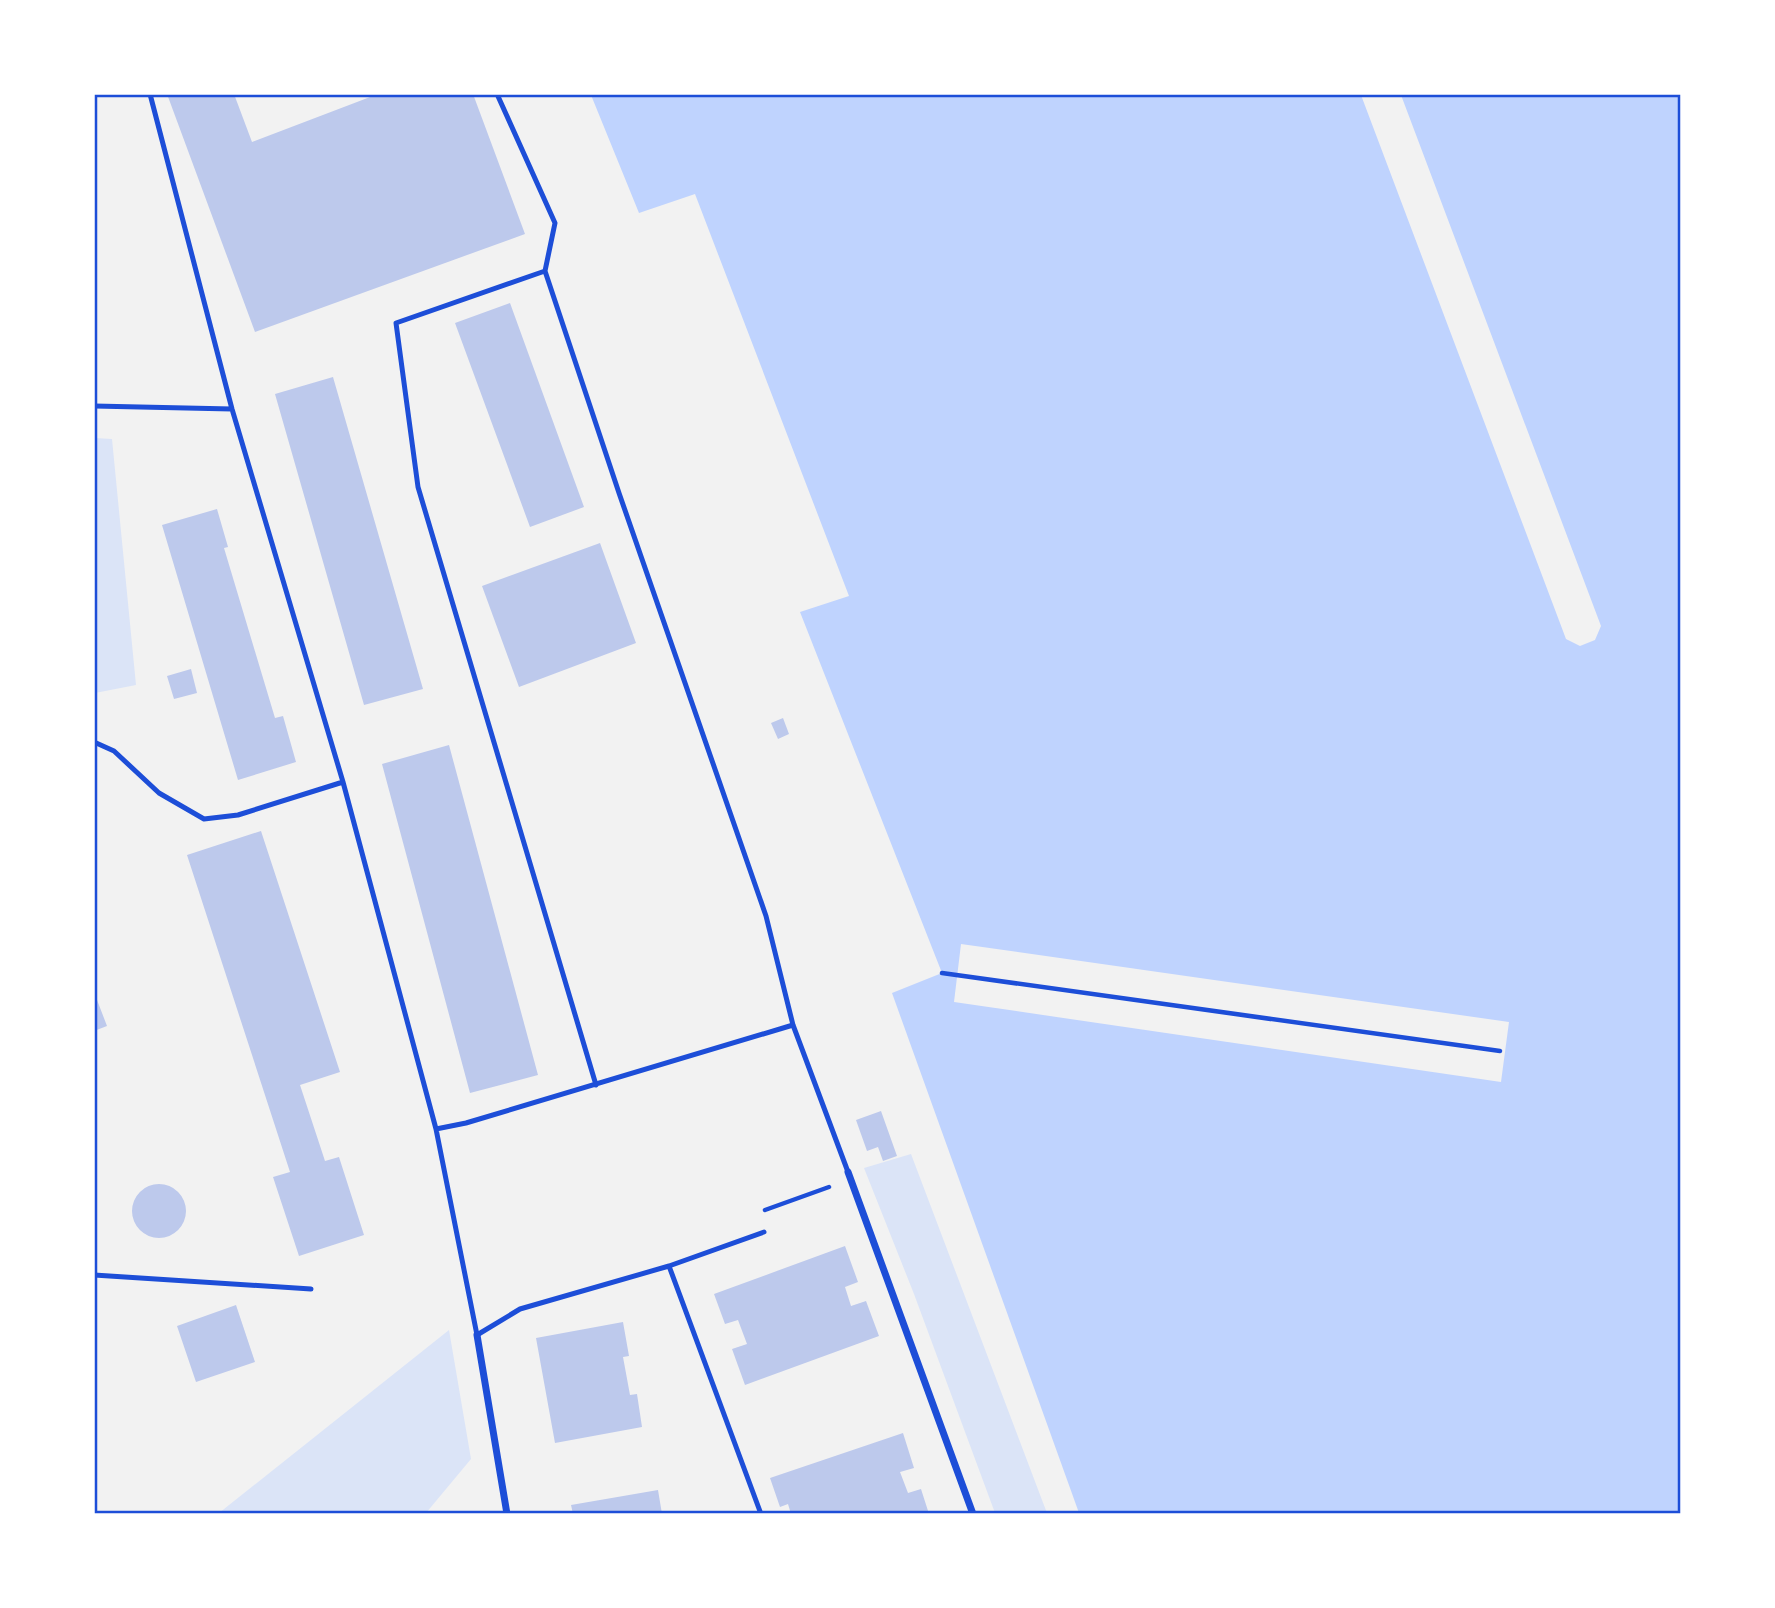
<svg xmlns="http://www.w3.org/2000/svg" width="1775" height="1608" viewBox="0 0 1775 1608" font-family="Figtree,sans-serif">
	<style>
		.green { fill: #dbe4f7 }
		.water { fill: #bfd3fe }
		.pier { fill: #f2f2f2 }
		.building { fill: #bdc9ec }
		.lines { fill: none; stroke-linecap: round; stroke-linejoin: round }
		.path { stroke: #1d4ed8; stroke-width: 4.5 }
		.service { stroke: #1d4ed8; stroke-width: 5 }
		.minor { stroke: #1d4ed8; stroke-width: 7 }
		.neatline { fill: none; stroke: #1d4ed8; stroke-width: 2.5 }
	</style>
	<rect width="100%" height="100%" fill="#f2f2f2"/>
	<!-- green -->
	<path class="green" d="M95,438l17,1 24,246 -41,8z
		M911,1154l131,346 5,13h-52l-81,-219 -50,-126z
		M449,1330l22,129 -45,54h-207z"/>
	<!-- water -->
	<path class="water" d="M591,95h1089v1418h-601l-187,-520 50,-20 -142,-361 49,-16 -154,-402 -56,19z"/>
	<!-- pier -->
	<path class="pier" d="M1361,95h40l200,531 -6,14 -15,6 -14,-7z
		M961,944l548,78 -8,60 -547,-80z"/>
	<!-- building -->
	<path class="building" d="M167,94h67l18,48 126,-48h95l52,140 -270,98z
		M510,303l74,204 -54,20 -75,-204z
		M333,377l90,312 -59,16 -89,-311z
		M217,509l11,38 -4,1 51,170 8,-2 13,46 -58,18 -76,-255z
		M600,543l36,100 -117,44 -37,-101z
		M191,669l6,24 -23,6 -7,-23z
		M783,718l6,16 -11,5 -7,-16z
		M449,745l89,330 -68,18 -88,-329z
		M261,831l79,241 -40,13 25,76 14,-4 25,78 -65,21 -26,-79 17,-5 -103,-317z
		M94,992l13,34 -13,5z
		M881,1111l16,45 -14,5 -5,-14 -11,4 -11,-31z
		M132 1211a27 27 0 1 1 54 0a27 27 0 1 1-54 0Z
		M845,1246l13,36 -13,5 6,19 15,-5 13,35 -134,49 -13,-36 15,-5 -9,-24 -13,4 -11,-30z
		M236,1305l19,57 -59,20 -19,-56z
		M623,1322l6,34 -6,1 7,38 7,-1 5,33 -87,16 -19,-105z
		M903,1433l11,35 -14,4 8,21 13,-4 8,25h-138l-3,-10 -8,3 -10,-29z
		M658,1490l4,24h-89l-2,-9z"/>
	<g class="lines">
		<!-- path -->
		<path class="path" d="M942,973l558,78
			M765,1210l64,-23"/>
		<!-- service -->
		<path class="service" d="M150,94l82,315 111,373 93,347 41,206 43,-26 149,-43 92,248
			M497,94l58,129 -10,48 74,222 147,423 27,109 55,147
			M545,271l-149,52 22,164 178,598
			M94,406l138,3
			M94,742l20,9 45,42 45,26 34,-4 105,-33
			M436,1129l30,-6 327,-98
			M669,1266l95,-34
			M94,1275l217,14"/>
		<!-- minor -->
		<path class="minor" d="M848,1172l125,342
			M477,1335l30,179"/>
	</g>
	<!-- border -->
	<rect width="1775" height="1608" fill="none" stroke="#ffffff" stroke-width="192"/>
	<rect x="96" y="96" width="1583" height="1416" class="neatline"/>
</svg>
